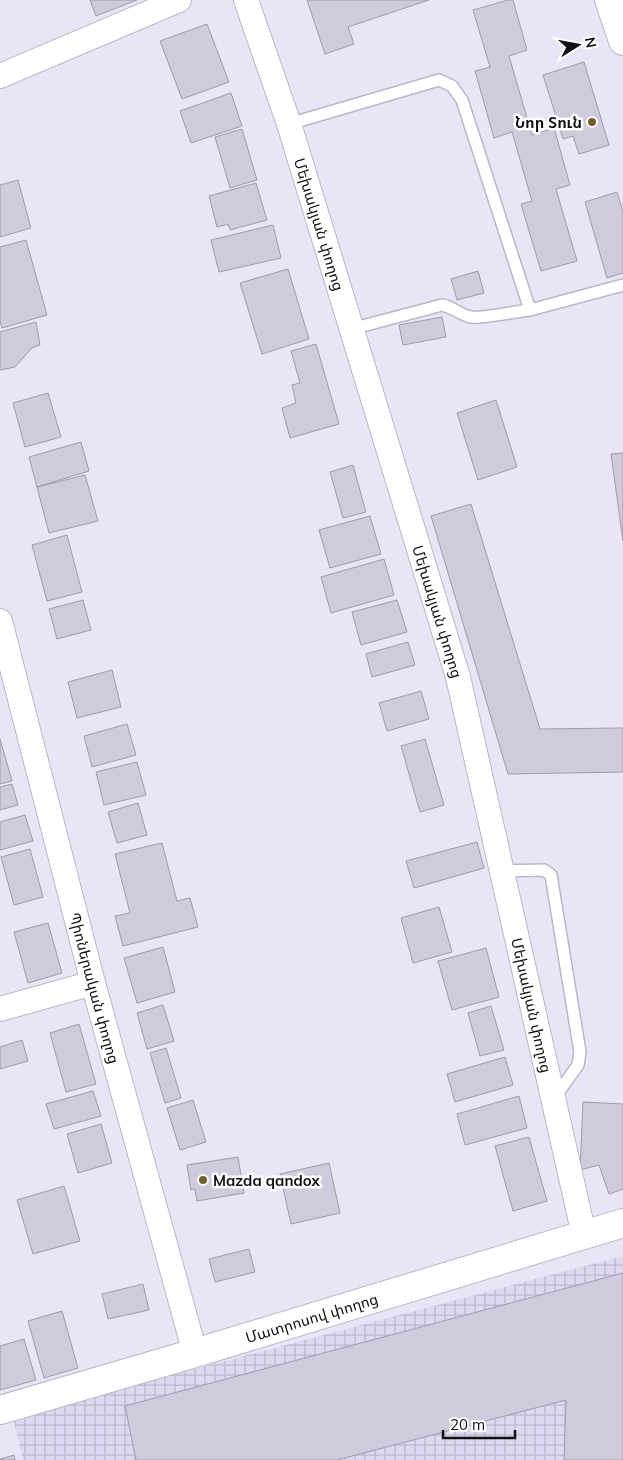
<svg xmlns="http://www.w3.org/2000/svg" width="623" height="1460" viewBox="0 0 623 1460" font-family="Mulish,'Noto Sans Armenian',sans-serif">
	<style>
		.industrial { fill: url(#industrial-grid) }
		.building { fill: #cfcadc; stroke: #a09bac }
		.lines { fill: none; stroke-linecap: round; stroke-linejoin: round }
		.lane-casing { stroke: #bbb7c8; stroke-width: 14 }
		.street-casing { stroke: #bbb7c8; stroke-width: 26 }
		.secondary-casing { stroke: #bbb7c8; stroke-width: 30 }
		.primary-casing { stroke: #bbb7c8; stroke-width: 30 }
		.lane { stroke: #fff; stroke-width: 11 }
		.street { stroke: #fff; stroke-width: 24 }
		.secondary { stroke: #fff; stroke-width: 28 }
		.primary { stroke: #fff; stroke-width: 28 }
		.poi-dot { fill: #74602f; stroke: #fff; stroke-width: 2 }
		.labels { text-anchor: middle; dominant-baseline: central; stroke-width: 5; stroke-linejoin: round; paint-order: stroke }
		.poi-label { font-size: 15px; font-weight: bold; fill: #121016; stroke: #fff; text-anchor: end }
		.street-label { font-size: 15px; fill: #121016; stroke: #fff }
	</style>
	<defs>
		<pattern id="industrial-grid" width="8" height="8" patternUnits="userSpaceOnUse" patternTransform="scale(1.25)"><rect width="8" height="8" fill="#dfd8f1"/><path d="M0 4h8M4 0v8" fill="none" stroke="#beb8ce"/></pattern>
	</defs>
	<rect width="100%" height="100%" fill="#e9e4f6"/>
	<!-- industrial -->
	<path class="industrial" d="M623,1256v204h-600l-10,-43z"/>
	<!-- building -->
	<path class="building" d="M90,0h47l-41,16z
		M307,0h122l-81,27 6,17 -29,10z
		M508,0h5l14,50 -18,6 23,79 22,-7 16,57 -14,4 21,72 -36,10 -20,-67 11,-3 -20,-69 -18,6 -19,-67 15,-4 -17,-57z
		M207,24l22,58 -47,17 -22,-58z
		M584,62l25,83 -30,9 -6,-18 -10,3 -20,-64z
		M231,93l11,33 -51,17 -11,-32z
		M242,129l15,51 -27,8 -15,-51z
		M18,180l13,48 -31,9v-52z
		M256,183l11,37 -37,10 -2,-6 -11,3 -8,-31z
		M617,192l6,20v61l-16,5 -22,-76z
		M273,225l8,33 -62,14 -8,-32z
		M26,240l21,75 -45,13 -2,-7v-74z
		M288,269l21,70 -47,15 -22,-71z
		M478,271l6,22 -27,7 -6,-21z
		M442,317l4,20 -43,8 -4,-20z
		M36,322l4,23 -8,3 -17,19 -15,3v-38z
		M316,344l23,80 -49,14 -8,-30 14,-5 -4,-18 8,-2 -9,-32z
		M48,393l13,44 -36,10 -12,-44z
		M496,400l21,67 -39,13 -21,-67z
		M81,442l8,29 -52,16 -8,-30z
		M623,453v88l-12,-87z
		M353,465l13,47 -23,6 -13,-46z
		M85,475l13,46 -49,12 -12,-46z
		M471,504l69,225 83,-1v44l-115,2 -77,-258z
		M370,516l11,38 -51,14 -11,-38z
		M67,535l15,57 -35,9 -15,-56z
		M384,559l10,36 -63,18 -10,-36z
		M83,600l8,30 -34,9 -8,-30z
		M397,600l10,32 -46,13 -9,-33z
		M408,642l7,23 -43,12 -6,-23z
		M112,670l9,37 -44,11 -9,-36z
		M421,691l8,28 -42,12 -8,-28z
		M127,724l9,31 -44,12 -8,-31z
		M0,739l12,42 -12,3z
		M425,739l19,66 -24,7 -19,-66z
		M137,762l9,33 -42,10 -8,-33z
		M12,784l6,21 -18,5v-23z
		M138,803l9,32 -30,8 -9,-31z
		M25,815l8,26 -33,9v-28z
		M477,842l7,26 -70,20 -8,-27z
		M162,843l15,58 13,-3 8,29 -75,19 -8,-30 15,-3 -15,-59z
		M30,849l13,48 -29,8 -13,-48z
		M439,907l13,45 -39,11 -12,-45z
		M48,923l14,50 -34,10 -14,-51z
		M163,947l12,45 -38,11 -13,-45z
		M486,948l13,49 -47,13 -14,-49z
		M163,1005l11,36 -27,8 -10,-36z
		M491,1006l13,44 -24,6 -12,-43z
		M79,1024l17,60 -30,8 -16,-59z
		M22,1040l6,21 -28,8v-22z
		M166,1048l15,50 -16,5 -15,-50z
		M505,1057l8,28 -58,17 -8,-28z
		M93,1091l8,25 -47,13 -8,-25z
		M519,1096l8,32 -62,17 -8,-31z
		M193,1100l13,42 -26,8 -13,-42z
		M583,1102l40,2v85l-14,5 -10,-29 -19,5z
		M101,1124l11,39 -34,10 -11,-39z
		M529,1137l18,64 -34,10 -18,-65z
		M238,1157l6,36 -47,8 -2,-12 -4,1 -4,-25z
		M329,1163l11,50 -49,11 -11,-50z
		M64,1186l16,55 -47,13 -16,-54z
		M249,1249l6,23 -40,10 -6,-23z
		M623,1273v187h-59l2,-60 -229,60h-201l-11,-54z
		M143,1284l6,26 -41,9 -6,-25z
		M62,1311l16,57 -34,10 -16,-57z
		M24,1339l12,41 -36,10v-44z
		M14,1455l1,5h-15v-1z"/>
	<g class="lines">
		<!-- lane casing -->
		<g class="lane-casing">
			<path id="lane" d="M289,124l150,-44 13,6 10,14 68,210 93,-25
				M351,329l91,-24c11,2 18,10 29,12 9,2 47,-6 59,-7
				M501,871l43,-1 7,5 29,177 -2,13 -23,32"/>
		</g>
		<!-- street casing -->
		<g class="street-casing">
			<g id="street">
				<path id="s1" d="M246,0l43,124 169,553 126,558"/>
				<path d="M0,76l179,-76"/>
				<path id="s2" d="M0,621l93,362 102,370"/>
				<path d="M0,1009l93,-26"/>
			</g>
		</g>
		<!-- secondary casing -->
		<g class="secondary-casing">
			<g id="secondary">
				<path id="s3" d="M0,1410l195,-57 428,-130"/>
			</g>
		</g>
		<!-- primary casing -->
		<g class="primary-casing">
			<path id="primary" d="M609,0l14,41"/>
		</g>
		<!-- lane -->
		<use href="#lane" class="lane"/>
		<!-- street -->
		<use href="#street" class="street"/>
		<!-- secondary -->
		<use href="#secondary" class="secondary"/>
		<!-- primary -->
		<use href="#primary" class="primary"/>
	</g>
	<!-- markers -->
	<g class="poi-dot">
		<circle cx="592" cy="122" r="5"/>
		<circle cx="203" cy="1180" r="5"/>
	</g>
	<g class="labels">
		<!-- poi labels -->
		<g class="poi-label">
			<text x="582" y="122">Նոր Տուն</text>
			<text x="213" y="1180" text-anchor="start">Mazda qandox</text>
		</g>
		<!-- street labels -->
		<g class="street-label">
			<text stroke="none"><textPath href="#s1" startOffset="236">Մեխակյան փողոց</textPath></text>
			<text stroke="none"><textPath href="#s1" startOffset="641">Մեխակյան փողոց</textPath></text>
			<text stroke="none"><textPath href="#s2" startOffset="379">Պիոներական փողոց</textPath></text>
			<text stroke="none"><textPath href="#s1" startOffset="1046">Մեխակյան փողոց</textPath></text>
			<text stroke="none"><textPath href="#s3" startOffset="325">Մատրոսով փողոց</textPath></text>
		</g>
	</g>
	<!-- north arrow -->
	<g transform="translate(578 45) rotate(79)" stroke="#ffffff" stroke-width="4" paint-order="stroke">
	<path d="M0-4L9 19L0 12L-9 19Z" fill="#121016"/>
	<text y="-8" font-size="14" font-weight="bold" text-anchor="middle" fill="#121016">N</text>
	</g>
	<!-- scale -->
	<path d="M443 1430v8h72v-8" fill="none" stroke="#121016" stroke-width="2.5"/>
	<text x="450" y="1430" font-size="15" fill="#121016" stroke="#ffffff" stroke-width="4" paint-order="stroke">20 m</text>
</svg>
